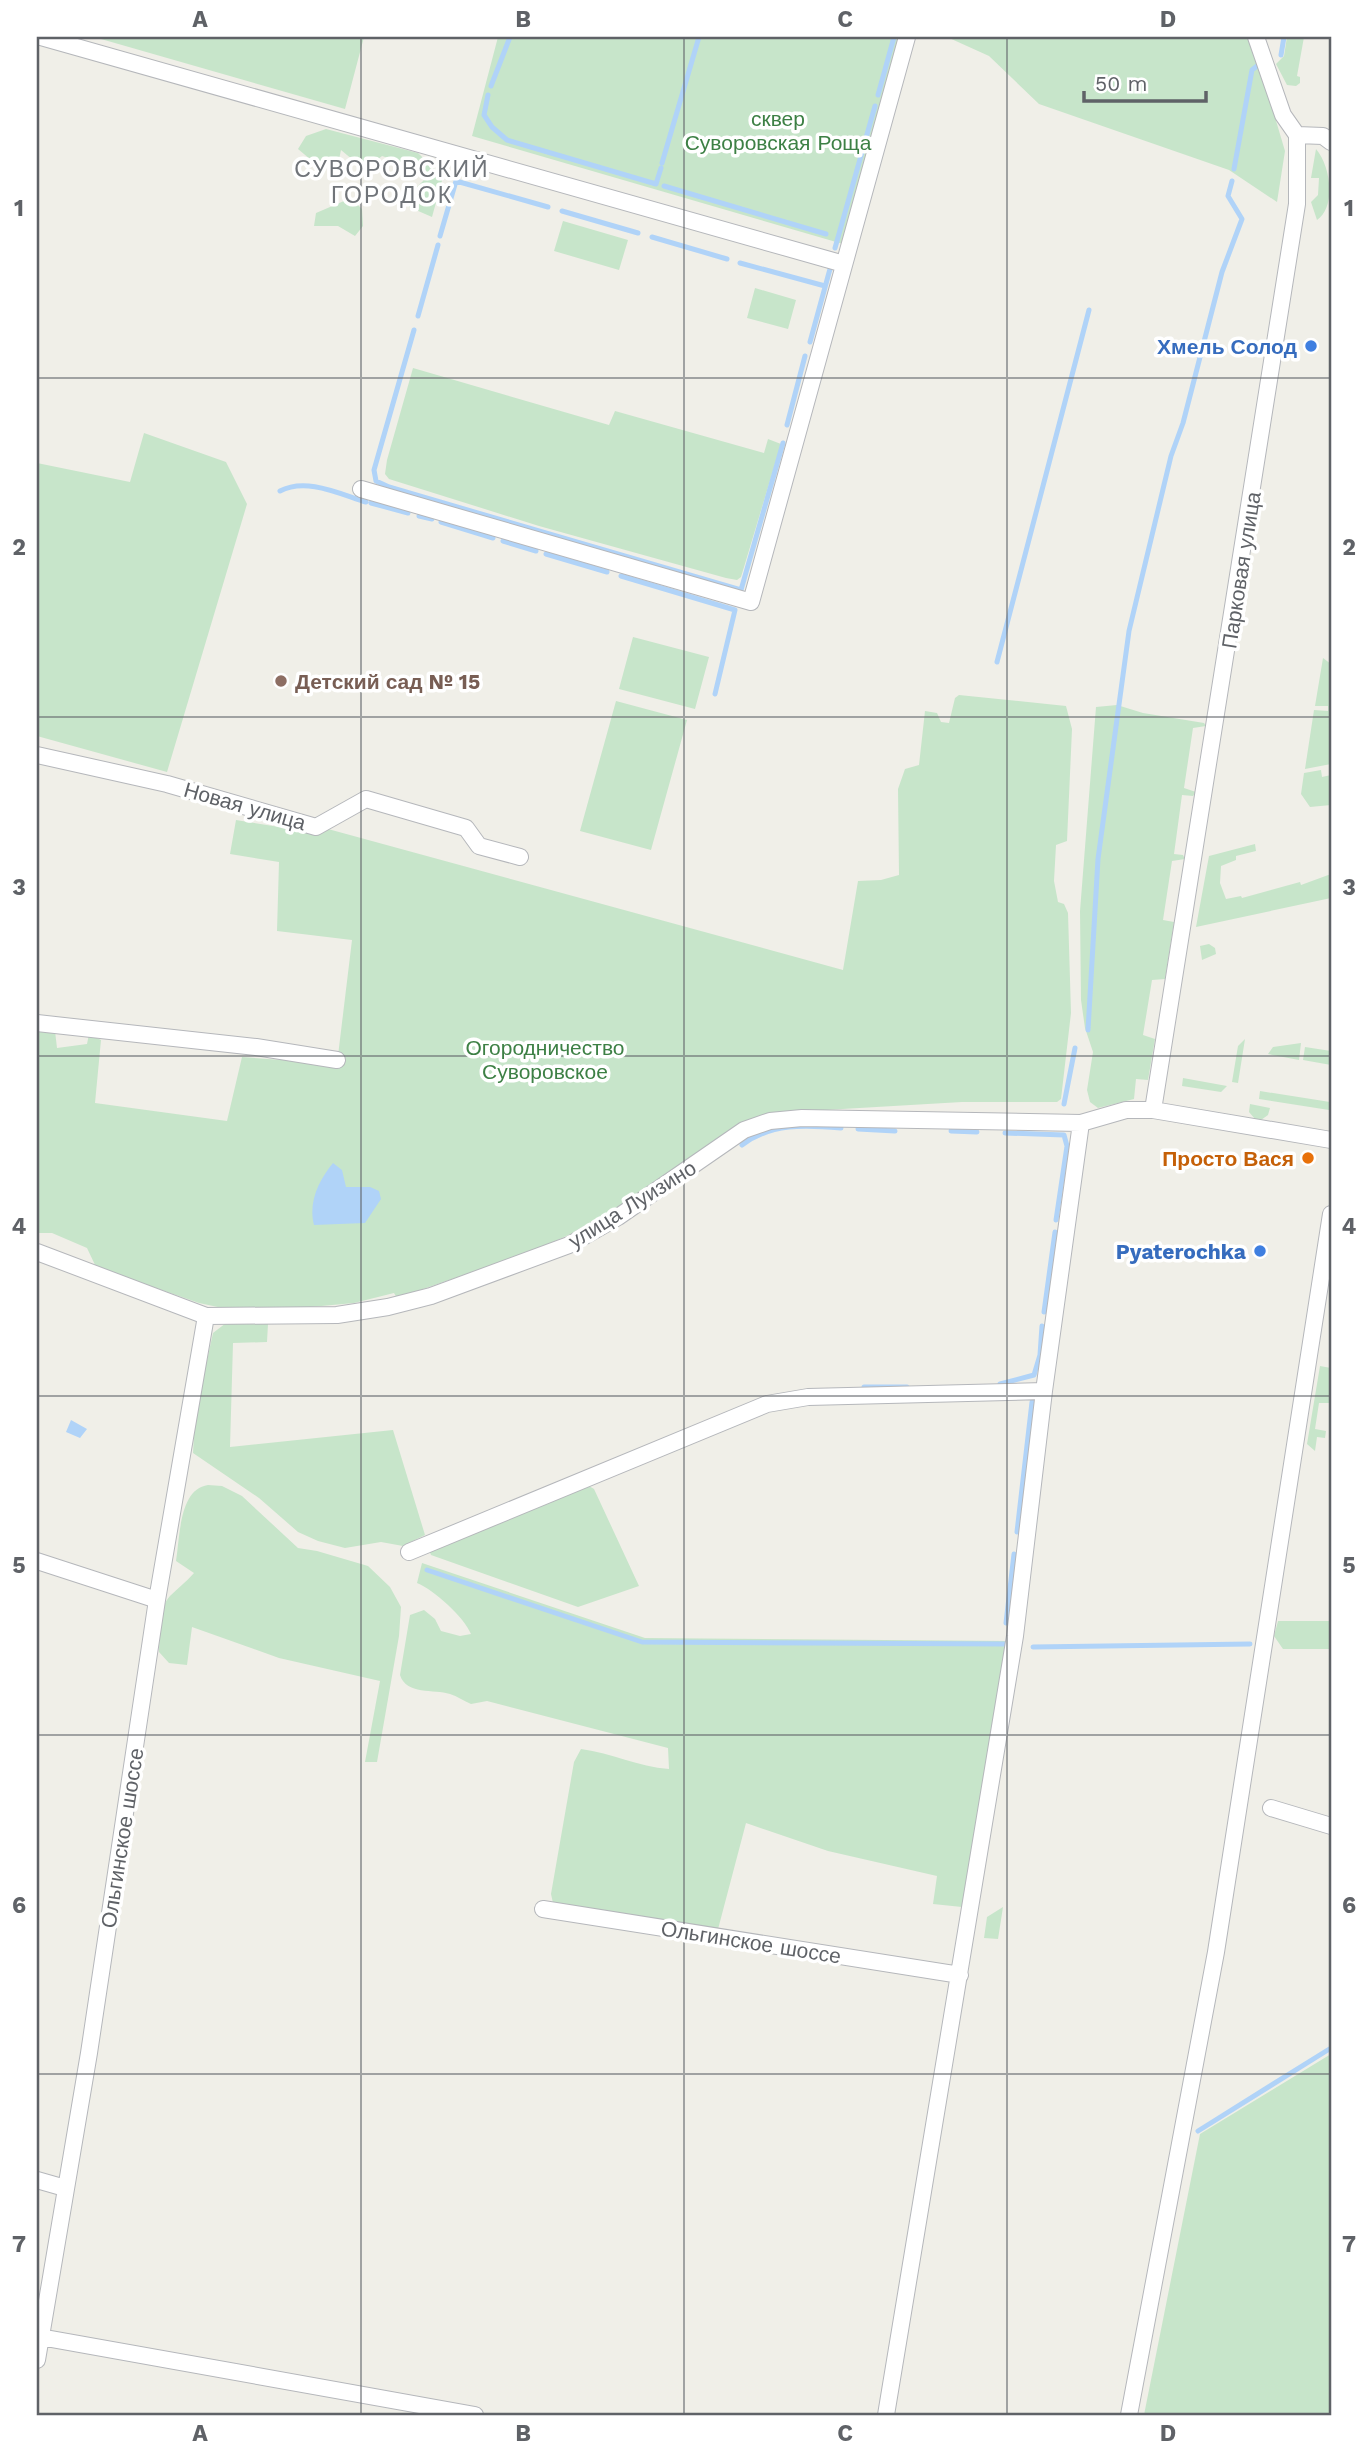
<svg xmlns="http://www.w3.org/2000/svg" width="1368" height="2452" viewBox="0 0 1368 2452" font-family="'Work Sans',sans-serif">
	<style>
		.green { fill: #c7e5ca }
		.water { fill: #b0d3f8 }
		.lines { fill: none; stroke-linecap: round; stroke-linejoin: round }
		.stream { stroke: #b0d3f8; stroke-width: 5 }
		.street-casing { stroke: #b5b7bb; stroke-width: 18 }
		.street { stroke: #fff; stroke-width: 16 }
		.grid { fill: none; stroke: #5f6267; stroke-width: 2; stroke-opacity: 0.55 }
		.shop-dot { fill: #3f7fe0; stroke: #fff; stroke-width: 2.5 }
		.education-dot { fill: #8d6e63; stroke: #fff; stroke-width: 2.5 }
		.food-dot { fill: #e8710a; stroke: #fff; stroke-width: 2.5 }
		.labels { text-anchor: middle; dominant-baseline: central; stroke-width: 7; stroke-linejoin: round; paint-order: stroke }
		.park-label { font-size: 21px; fill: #3d8045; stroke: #fff }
		.shop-label { font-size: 21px; font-weight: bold; fill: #366cbe; stroke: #fff; text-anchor: end }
		.street-label { font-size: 21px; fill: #5f6267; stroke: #fff }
		.education-label { font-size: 21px; font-weight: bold; fill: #785e54; stroke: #fff; text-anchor: start }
		.food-label { font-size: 21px; font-weight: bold; fill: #c56008; stroke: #fff; text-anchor: end }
		.neighbourhood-label { font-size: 23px; letter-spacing: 2px; fill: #707479; stroke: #fff }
		.neatline { fill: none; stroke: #5f6267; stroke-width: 2.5 }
		.grid-label { font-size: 23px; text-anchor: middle; font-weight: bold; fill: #5f6267 }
	</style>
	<rect width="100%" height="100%" fill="#f0efe8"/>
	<!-- green -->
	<path class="green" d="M94,37h270l-19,72z
		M498,37h404l-59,207 -371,-108z
		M947,37h300l11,23 27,91 -8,51 -48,-32 -190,-66 -50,-48z
		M1287,37h17l-7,39 3,1v6l-4,3 -9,-1 -11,-21 8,-8z
		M326,129l92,24 25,24 -11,40 -23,-10v-12l15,-15v-10l-42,-14 -11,9h-12l-18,-15 -4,19 -20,-4 -19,-16 8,-13z
		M1316,149c14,16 21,57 1,71l-6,-18 7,-7 1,-17h-8z
		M351,198l11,11 1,17 -8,10 -17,-10h-24l2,-13z
		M563,221l65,19 -9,30 -65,-19z
		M755,288l41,12 -8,29 -41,-11z
		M413,368l196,57 6,-14 149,42 4,-14 13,5 -40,133 -4,3 -11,-2 -187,-52 -150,-47 -4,-5 2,-14z
		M144,433l82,29 21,42 -80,268 -130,-36v-273l93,19z
		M633,637l76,20 -14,52 -76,-20z
		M1323,658l8,6v100l-26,5 9,-59 14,1v-5h-13z
		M959,695l107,11 6,23 -5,112 -11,4 -2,36 4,21 6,2 4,9 3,100 -10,86 -4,3h-95l-171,10 -216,120 -42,19 -136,47 -3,-5 -40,10 -65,6h-62l-28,-6 -103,-36 -9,-19 -35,-15h-15v-204l18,2 2,17 30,-4 2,-10 12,6 -6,63 132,18 15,-64 95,7 15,-124 -75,-9 2,-69 -49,-8 6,-34 75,12 17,-3 515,141 15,-89 23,-1 18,-5 -1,-86 7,-20 14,-4 6,-54 12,2 4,9 8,1 6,-25z
		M616,701l71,19 -36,130 -71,-19z
		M1117,705l26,8 61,10 2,3 -13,2 -9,60 12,4 -3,4 -11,-1 -8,59 9,1 2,4 -13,2 -9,59 11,2 -9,57 -13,1 -9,55 12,4 -7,41 -12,-1 -2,20 -36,9 -8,-6 -3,-12 6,-38 -8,-24 -4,-28 -1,-89 16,-204z
		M1321,770l1,7 9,-2v30l-21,2 -9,-13 3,-21z
		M1255,844l1,7 -20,5v4l-15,6 -1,17 6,16 15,-3 1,2 58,-16 1,3 30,-11v24l-135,29 13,-71z
		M1209,944l6,4 1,6 -14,6 -2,-14z
		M1245,1039l-7,44 -6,-1 6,-36z
		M1301,1043l-2,17 -31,-6 5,-7z
		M1305,1047l26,4v14l-28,-5z
		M1183,1078l44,8 -6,6 -39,-6z
		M1260,1091l70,11 -1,8 -70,-11z
		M1250,1104l20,4 -2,7 -7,5 -6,-1 -6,-7z
		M226,1323l42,1 -1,18 -34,1 -3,104 163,-17 32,105 -22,11 -22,-4 -36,6 -27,-7 -20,-9 -39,-34 -66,-45 2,-38 18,-82z
		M1320,1366l11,2v35h-12l-4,26 11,2 -1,7 -8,-1 -2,14 -8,-7z
		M208,1485l14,1 20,10 56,52 19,3 51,15 22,21 11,20 -2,29 -22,126h-12l15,-81 -101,-23 -87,-31 -5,38 -18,-2 -10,-11c1,-15 -1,-44 11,-56 7,-7 16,-14 24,-23l-18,-12c4,-24 3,-72 32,-76z
		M589,1486l5,3 45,97 -61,21 -147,-52 -2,-5z
		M422,1563l223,75 362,3 -45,266 -29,-3 4,-28 -109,-25 -82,-28 -29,110 -164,-30 -2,-9 23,-132 7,-13c31,4 57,18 88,20l-1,-21 -181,-47 -16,3c-7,-3 -14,-8 -21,-10 -16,-5 -44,1 -50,-19l10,-60 14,-5 11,9 6,12 19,5 11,-2c-7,-17 -37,-44 -54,-51z
		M1278,1621h53v28h-48l-9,-13z
		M1003,1907l-5,32 -14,-1 3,-21z
		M1331,2054v361h-187l56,-281z"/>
	<!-- water -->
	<path class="water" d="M333,1163l9,7 4,17h24l9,4 2,8 -16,24 -51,2c-6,-23 5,-45 19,-62z
		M71,1420l16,9 -7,9 -14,-6z"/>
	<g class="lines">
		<!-- stream -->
		<path class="stream" d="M1281,55l3,-18
			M491,86l19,-49
			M488,95l-4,20 8,12 15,13 149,44 5,-16
			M878,95l16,-58
			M662,163l37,-126
			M1234,169l18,-99 5,-4
			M664,186l162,48
			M562,211l76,22
			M440,236l16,-55 92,26
			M652,237l75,22
			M835,248l40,-142
			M740,263l85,23
			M418,316l20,-71
			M414,330l-40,140 2,11 13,6 352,103 42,-147
			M810,342l20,-73
			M787,425l18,-69
			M280,491c26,-14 60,3 86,11
			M371,503l37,10
			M419,516l13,3
			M441,522l52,16
			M503,541l33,10
			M546,554l61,18
			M621,576l114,34 -20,84
			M997,662l92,-352
			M1088,1030l10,-171 31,-228 42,-175 12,-33 39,-151 20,-53 -14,-23 4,-15
			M1064,1104l11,-56
			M858,1129l37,2
			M951,1131l26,1
			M1005,1133l59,2 3,11 -11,74
			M742,1145c29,-22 63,-20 99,-17
			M1044,1312l11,-80
			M1000,1384l34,-9 6,-20 2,-29
			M864,1387h43
			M1017,1532l15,-130
			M427,1570l215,72 362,2
			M1006,1623l8,-69
			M1033,1647l217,-3
			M1198,2131l133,-83"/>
		<!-- street casing -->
		<g class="street-casing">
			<path id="street" d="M41,37l803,227
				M1297,135l26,1 8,6
				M361,489l390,113 156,-565
				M37,755l130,29 149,43 50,-28 100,29 13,18 41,11
				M37,1023l219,24 81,13
				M1153,1110l144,-906v-69l-14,-20 -27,-78
				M37,1252l169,64 131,-1 51,-8 43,-11 138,-51 49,-28 126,-87 26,-9 32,-3 279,5 45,-13h27l178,30
				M409,1552l358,-148 41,-7 236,-6
				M37,1561l120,39
				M1271,1808l60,18
				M543,1909l417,66
				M37,2180l28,8
				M40,2337l435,78
				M37,2360l52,-307 68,-453 49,-284
				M886,2415l129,-779 29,-245 37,-268
				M1129,2415l87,-463 115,-738"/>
		</g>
		<!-- street -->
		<use href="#street" class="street"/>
	</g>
	<!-- grid -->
	<path class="grid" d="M361,37v2378M684,37v2378M1007,37v2378M37,378h1294M37,717h1294M37,1056h1294M37,1396h1294M37,1735h1294M37,2074h1294"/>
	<!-- markers -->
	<g class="shop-dot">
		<circle cx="1311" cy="346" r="7"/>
		<circle cx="1260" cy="1251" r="7"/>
	</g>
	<circle class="education-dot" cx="281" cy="681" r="7"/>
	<circle class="food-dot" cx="1308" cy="1158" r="7"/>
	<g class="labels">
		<!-- park labels -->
		<g class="park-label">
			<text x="778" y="118">сквер<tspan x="778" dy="24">Суворовская Роща</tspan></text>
			<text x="545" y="1047">Огородничество<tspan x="545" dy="24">Суворовское</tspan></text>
		</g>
		<!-- shop labels -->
		<g class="shop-label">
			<text x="1297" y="346">Хмель Солод</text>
			<text x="1246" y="1251">Pyaterochka</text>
		</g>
		<!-- street labels -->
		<g class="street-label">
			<text transform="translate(1241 570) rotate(-81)">Парковая улица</text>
			<text transform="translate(245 806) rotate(16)">Новая улица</text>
			<text transform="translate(632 1204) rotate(-32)">улица Луизино</text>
			<text transform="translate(122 1838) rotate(-81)">Ольгинское шоссе</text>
			<text transform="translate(751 1942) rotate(9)">Ольгинское шоссе</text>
		</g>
		<!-- education labels -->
		<g class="education-label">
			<text x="295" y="681">Детский сад № 15</text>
		</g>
		<!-- food labels -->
		<g class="food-label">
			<text x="1294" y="1158">Просто Вася</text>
		</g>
		<!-- neighbourhood labels -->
		<g class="neighbourhood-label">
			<text x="392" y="169">СУВОРОВСКИЙ<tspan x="392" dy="26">ГОРОДОК</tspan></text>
		</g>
	</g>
	<!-- border -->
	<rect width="1368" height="2452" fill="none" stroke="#ffffff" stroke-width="77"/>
	<!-- scale -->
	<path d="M1084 91v10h122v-10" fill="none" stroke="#5f6267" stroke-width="3.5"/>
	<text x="1095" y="91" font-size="21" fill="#5f6267" stroke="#ffffff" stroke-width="5" paint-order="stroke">50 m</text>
	<rect x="38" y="38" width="1292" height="2376" class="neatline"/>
	<g class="grid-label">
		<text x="200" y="27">A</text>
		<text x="523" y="27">B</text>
		<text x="845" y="27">C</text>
		<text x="1168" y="27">D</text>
		<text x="19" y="216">1</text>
		<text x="1349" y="216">1</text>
		<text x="19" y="555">2</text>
		<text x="1349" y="555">2</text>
		<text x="19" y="895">3</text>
		<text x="1349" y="895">3</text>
		<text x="19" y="1234">4</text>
		<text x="1349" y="1234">4</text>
		<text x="19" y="1573">5</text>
		<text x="1349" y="1573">5</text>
		<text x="19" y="1913">6</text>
		<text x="1349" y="1913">6</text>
		<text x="19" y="2252">7</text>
		<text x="1349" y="2252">7</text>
		<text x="200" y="2441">A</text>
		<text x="523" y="2441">B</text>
		<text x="845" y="2441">C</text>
		<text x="1168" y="2441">D</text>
	</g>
</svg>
